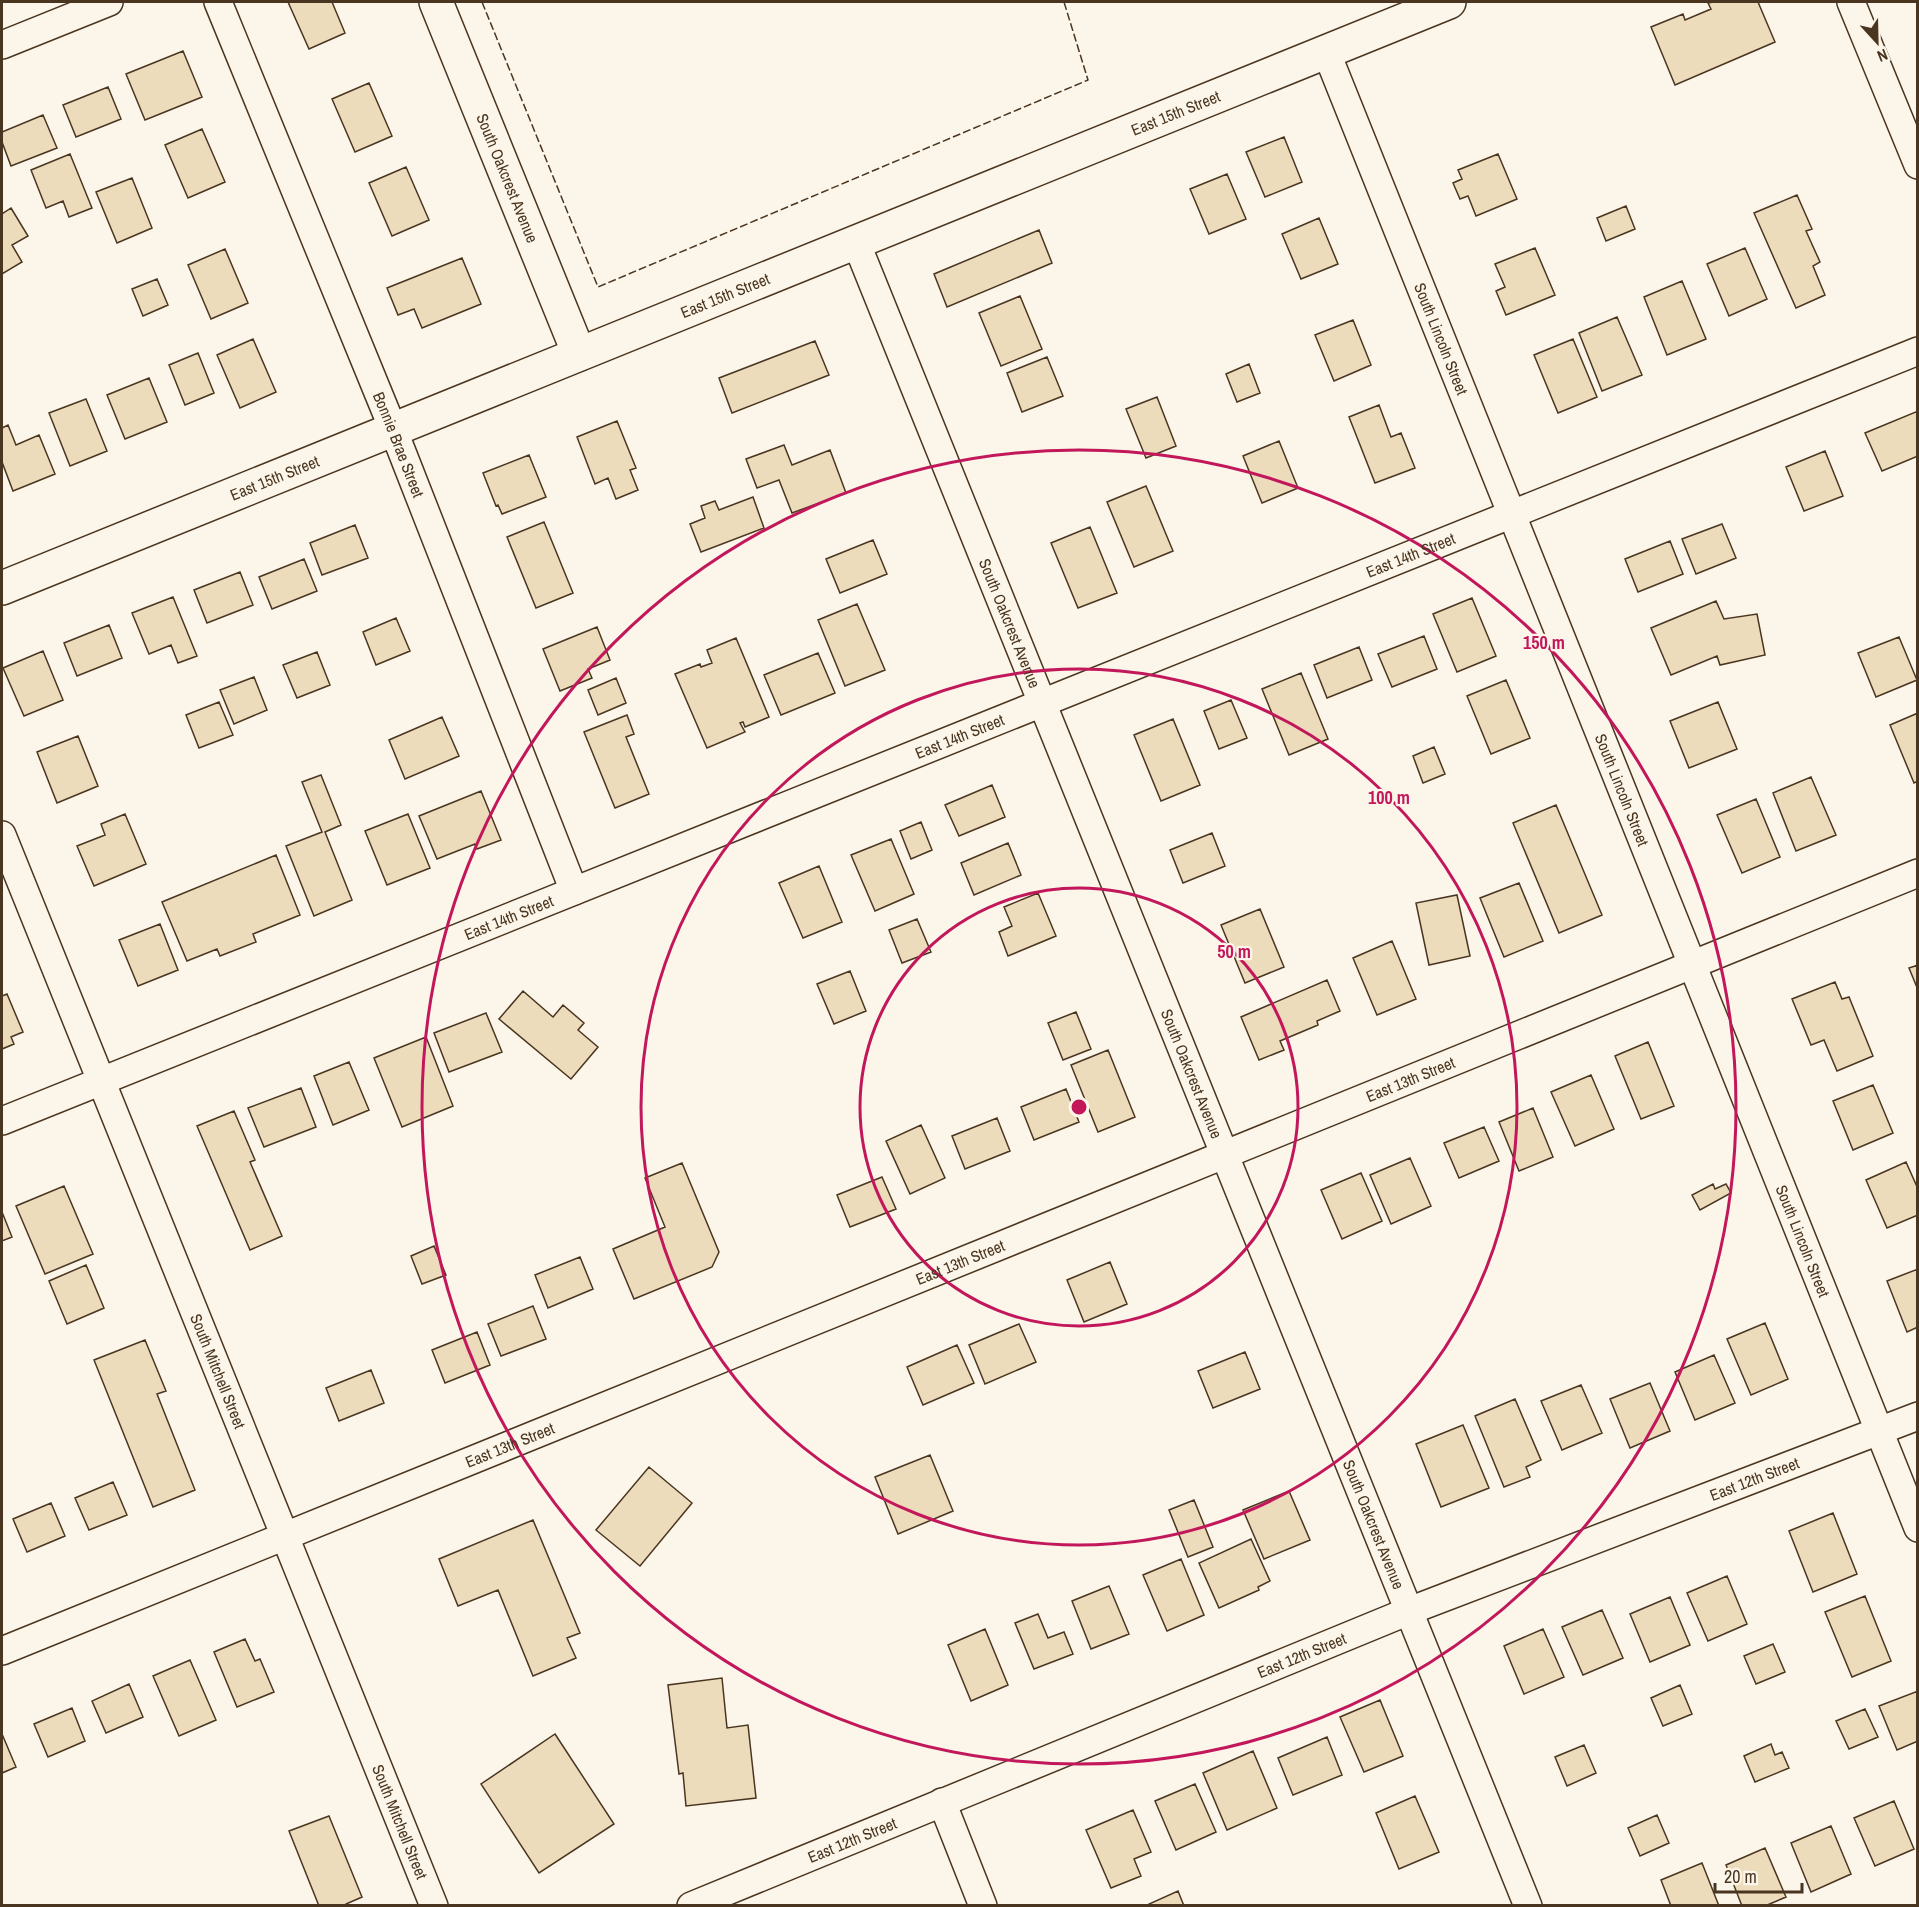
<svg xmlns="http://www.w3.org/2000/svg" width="1919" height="1907" viewBox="0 0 1919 1907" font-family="'Archivo Narrow',sans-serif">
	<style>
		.building { fill: #ecdcbc; stroke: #4a3520; stroke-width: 1.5 }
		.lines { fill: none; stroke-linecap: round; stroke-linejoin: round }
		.minor-casing { stroke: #4a3520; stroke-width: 30 }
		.tertiary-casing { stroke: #4a3520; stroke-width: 36 }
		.secondary-casing { stroke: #4a3520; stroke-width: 36 }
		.minor { stroke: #fbf6e9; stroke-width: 27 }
		.tertiary { stroke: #fbf6e9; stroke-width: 33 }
		.secondary { stroke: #fbf6e9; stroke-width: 33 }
		.fence { stroke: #4a3520; stroke-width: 1.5; stroke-dasharray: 8 3; stroke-linecap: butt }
		.ring { fill: none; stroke: #c2185b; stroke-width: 3 }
		.labels { text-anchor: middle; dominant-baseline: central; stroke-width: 4.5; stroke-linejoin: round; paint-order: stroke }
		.street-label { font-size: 16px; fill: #4a3520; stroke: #fbf6e9 }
		.centre { fill: #c2185b; stroke: #fbf6e9; stroke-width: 3 }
		.ring-label { font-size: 18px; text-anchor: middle; font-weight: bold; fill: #c2185b; stroke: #fbf6e9; stroke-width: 4.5; stroke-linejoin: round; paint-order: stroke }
	</style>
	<rect width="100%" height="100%" fill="#fbf6e9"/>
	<!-- building -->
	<path class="building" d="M288,2h44l13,31 -36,16z
		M1713,2h45l17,40 -100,43 -24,-58 32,-13 2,6 26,-11 -3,-6z
		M183,51l19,46 -57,23 -19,-46z
		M369,83l23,53 -37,16 -23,-53z
		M108,87l13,32 -45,18 -13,-32z
		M43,115l14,33 -46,18 -9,-24v-10z
		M202,129l23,53 -37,16 -23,-53z
		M1284,137l18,45 -37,15 -19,-45z
		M70,154l22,54 -23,9 -6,-16 -17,7 -15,-38z
		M1498,154l19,45 -41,17 -8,-20 -8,3 -7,-16 9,-4 -4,-9z
		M406,167l23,53 -37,16 -23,-53z
		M1227,174l19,45 -37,15 -19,-45z
		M132,178l20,50 -35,15 -21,-51z
		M1797,195l15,34 -6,2 14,31 -7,4 12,29 -29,13 -42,-95z
		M1626,206l9,23 -29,12 -9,-23z
		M11,208l17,28 -16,9 10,17 -20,12v-60z
		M1319,218l19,46 -37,15 -19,-45z
		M1039,230l13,33 -105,44 -13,-33z
		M1535,248l20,47 -49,20 -10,-24 9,-4 -10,-23z
		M1745,248l22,51 -38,17 -22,-52z
		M225,249l23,54 -37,16 -23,-54z
		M462,258l19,46 -59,24 -8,-19 -16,6 -11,-27z
		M157,279l11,26 -25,11 -11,-27z
		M1682,281l24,58 -39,16 -23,-58z
		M1020,296l22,53 -41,17 -22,-53z
		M1617,317l25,58 -40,16 -23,-58z
		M1353,320l18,45 -37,16 -19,-46z
		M253,339l23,53 -36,16 -23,-53z
		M1573,339l24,58 -39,16 -24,-58z
		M815,341l14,34 -97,38 -13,-35z
		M198,353l16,40 -29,12 -16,-40z
		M1047,357l16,39 -41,16 -15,-39z
		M1249,364l11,29 -23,9 -11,-28z
		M149,378l18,44 -42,17 -18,-44z
		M1157,397l19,49 -30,12 -20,-49z
		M86,399l21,52 -37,15 -21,-53z
		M1379,405l12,32 10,-4 14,35 -40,15 -26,-66z
		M1918,411v45l-36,15 -17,-38z
		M617,421l19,47 -6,2 8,20 -22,9 -8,-21 -13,6 -18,-47z
		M8,425l8,20 23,-10 16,39 -42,17 -11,-29v-34z
		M1279,441l19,47 -36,15 -19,-47z
		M784,445l8,20 38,-15 16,43 -54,20 -13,-33 -22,8 -11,-29z
		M1825,451l18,45 -39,15 -18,-44z
		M529,455l17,42 -44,17 -4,-9 -2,1 -13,-33z
		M1146,486l27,65 -39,16 -27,-65z
		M753,497l11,31 -63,24 -11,-28 15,-6 -4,-12 14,-5 4,9z
		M544,522l29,71 -37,15 -29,-71z
		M1722,524l14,34 -40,16 -14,-35z
		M355,525l13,33 -46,17 -12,-32z
		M1090,527l27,66 -39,15 -27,-65z
		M873,540l14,34 -47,19 -14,-34z
		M1670,541l13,33 -45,18 -13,-33z
		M304,559l13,32 -45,18 -13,-32z
		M240,572l13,33 -46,18 -13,-33z
		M173,597l24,59 -19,7 -7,-18 -22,9 -17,-41z
		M1472,598l24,58 -39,16 -24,-58z
		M1716,601l8,18 33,-5 8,41 -45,10 -3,-9 -46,19 -20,-47z
		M857,604l28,66 -40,16 -27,-66z
		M396,618l14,33 -34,14 -13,-33z
		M109,625l13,33 -45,18 -13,-33z
		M597,627l13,33 -22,9 4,9 -32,13 -17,-42z
		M1424,636l13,33 -45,18 -14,-33z
		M1899,637l18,43 -41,17 -18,-44z
		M736,638l33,79 -24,10 -2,-5 -3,1 5,9 -38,16 -32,-74 25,-10 1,3 11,-4 -5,-13z
		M1359,647l13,33 -45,18 -13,-33z
		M43,651l20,49 -39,16 -21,-48z
		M317,652l13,33 -33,13 -14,-33z
		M818,653l17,40 -54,22 -17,-40z
		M1301,673l27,66 -39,16 -27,-66z
		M254,677l13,33 -33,14 -14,-34z
		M616,678l10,25 -28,12 -10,-25z
		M1506,680l24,58 -39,16 -24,-58z
		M1231,700l16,38 -28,11 -15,-38z
		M219,702l14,33 -34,13 -13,-33z
		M1718,702l19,47 -48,19 -19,-47z
		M1918,713v68l-4,2 -24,-58z
		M627,715l7,19 -8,3 23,57 -34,14 -31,-76z
		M442,717l17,39 -54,23 -16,-39z
		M1173,719l27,66 -39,16 -27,-66z
		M78,736l20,50 -41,17 -20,-51z
		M1434,747l11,27 -22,9 -10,-27z
		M321,775l20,50 -16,7 27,68 -38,16 -28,-70 36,-14 -20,-50z
		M1811,777l25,58 -40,16 -23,-58z
		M992,785l13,32 -46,19 -14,-31z
		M481,791l20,49 -24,9 -2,-5 -38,15 -18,-43z
		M1756,799l24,58 -38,16 -25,-58z
		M1556,805l46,110 -43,18 -46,-110z
		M125,814l21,50 -52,22 -17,-40 28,-11 -4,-11z
		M408,814l22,54 -43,17 -22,-54z
		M921,822l11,28 -21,9 -11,-28z
		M1212,833l13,33 -42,17 -13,-33z
		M891,839l23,55 -39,17 -24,-56z
		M1008,843l13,32 -47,20 -13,-32z
		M276,855l24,60 -47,19 3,8 -36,14 -3,-7 -30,12 -25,-59z
		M819,866l23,56 -39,16 -24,-55z
		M1519,883l24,58 -39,16 -24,-59z
		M1038,893l18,43 -48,20 -9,-24 13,-6 -8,-19z
		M1457,895l13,61 -41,9 -13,-62z
		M1260,909l24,58 -39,16 -24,-58z
		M917,919l14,33 -29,11 -13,-33z
		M160,924l18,46 -40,16 -19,-46z
		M1392,941l24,58 -39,16 -24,-57z
		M1918,965v25l-9,-22z
		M850,971l16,40 -32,13 -17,-40z
		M1327,980l13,31 -23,10 1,4 -38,16 4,9 -25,10 -18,-43z
		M1835,982l7,17 7,-2 24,59 -36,15 -13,-31 -13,5 -19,-46z
		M523,991l30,26 10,-12 21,18 -6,7 20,17 -27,32 -72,-60z
		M7,994l16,38 -12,5 3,7 -12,5v-53z
		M1076,1012l15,37 -28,11 -15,-37z
		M486,1013l16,39 -53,20 -15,-39z
		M426,1037l27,69 -51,21 -28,-69z
		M1648,1042l26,64 -33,13 -26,-63z
		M1108,1050l27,67 -37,15 -27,-67z
		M349,1062l20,48 -36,15 -19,-49z
		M1591,1075l23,54 -39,17 -24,-54z
		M1873,1085l20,48 -40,17 -20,-49z
		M301,1088l15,39 -52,20 -16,-39z
		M1066,1089l13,33 -45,18 -13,-33z
		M1533,1108l20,49 -34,14 -20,-49z
		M234,1111l21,49 -5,2 32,74 -32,14 -53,-124z
		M997,1118l13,33 -45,18 -13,-33z
		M921,1125l24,53 -35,16 -24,-53z
		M1484,1127l15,34 -40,17 -15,-35z
		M1410,1158l21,48 -40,18 -21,-49z
		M1906,1162l12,27v26l-31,13 -21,-48z
		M682,1163l37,89 -7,15 -78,32 -21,-50 52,-22 -20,-49z
		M1361,1173l21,48 -40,18 -21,-49z
		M882,1177l14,32 -46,18 -13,-32z
		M1713,1184l2,5 11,-5 5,9 -31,17 -8,-15z
		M64,1186l29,68 -48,20 -29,-68z
		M2,1212l10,25 -10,4z
		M434,1246l12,29 -24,9 -11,-28z
		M580,1257l13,32 -45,19 -13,-33z
		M1110,1262l17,42 -43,18 -17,-42z
		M86,1265l18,43 -37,16 -18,-43z
		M1918,1269v58l-11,5 -20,-51z
		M533,1306l13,33 -45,17 -13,-32z
		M1765,1323l23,56 -37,16 -24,-56z
		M1019,1324l17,38 -51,22 -16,-39z
		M477,1332l13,33 -45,18 -13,-33z
		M145,1340l21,51 -9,3 38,96 -42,17 -59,-147z
		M957,1345l17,38 -51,22 -16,-38z
		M1245,1352l15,37 -47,19 -15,-37z
		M1714,1355l21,48 -40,17 -20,-48z
		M371,1370l13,33 -45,18 -13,-33z
		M1650,1383l20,48 -40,17 -20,-49z
		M1581,1385l21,48 -40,17 -21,-49z
		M1515,1399l26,61 -15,7 4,10 -26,10 -29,-71z
		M1463,1425l26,63 -48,19 -25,-63z
		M930,1455l23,56 -55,23 -23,-57z
		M649,1467l43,36 -52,63 -44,-36z
		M113,1482l14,33 -38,15 -14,-32z
		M1289,1491l21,49 -46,19 -21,-49z
		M1194,1500l19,47 -25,10 -19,-47z
		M51,1503l14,33 -38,16 -14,-33z
		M1833,1513l24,61 -44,18 -24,-61z
		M533,1520l47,113 -13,5 9,20 -43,18 -35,-86 -40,16 -19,-47z
		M1251,1539l19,42 -12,6 1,3 -40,18 -20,-45z
		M1181,1559l23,56 -37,16 -24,-56z
		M1727,1576l20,48 -39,17 -21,-48z
		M1109,1586l20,48 -38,15 -19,-48z
		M1865,1596l26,65 -39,16 -27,-65z
		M1670,1597l20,48 -40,17 -20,-48z
		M1602,1610l21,48 -40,17 -21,-48z
		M1038,1614l10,24 16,-6 9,22 -39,15 -19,-46z
		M985,1629l23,56 -37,16 -23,-56z
		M1543,1629l21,48 -40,17 -20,-48z
		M245,1639l10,22 5,-2 14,33 -37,15 -23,-55z
		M1773,1644l12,28 -29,12 -12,-28z
		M190,1660l26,60 -37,16 -26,-60z
		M722,1678l5,50 21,-3 8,73 -70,8 -3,-33 -4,1 -11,-89z
		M129,1684l14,33 -37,16 -14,-32z
		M1680,1685l12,29 -29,12 -12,-28z
		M1918,1691v50l-21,9 -18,-44z
		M1380,1700l23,56 -39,16 -24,-55z
		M72,1708l13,33 -37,16 -14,-33z
		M1865,1709l13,28 -29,12 -13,-28z
		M2,1734l14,33 -14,6z
		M555,1734l59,90 -75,49 -58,-89z
		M1327,1737l15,38 -49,20 -15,-37z
		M1771,1744l4,11 7,-3 7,16 -34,14 -11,-26z
		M1584,1745l12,28 -29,13 -12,-29z
		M1253,1751l24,57 -50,22 -24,-57z
		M1195,1784l21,48 -40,18 -21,-49z
		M1415,1796l24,56 -40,17 -23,-56z
		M1894,1801l20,48 -39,17 -21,-48z
		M1133,1810l18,42 -17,7 7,17 -30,12 -25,-58z
		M1657,1815l12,28 -29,13 -12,-28z
		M329,1816l33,81 -16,7v2h-27l-30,-75z
		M1831,1826l20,48 -40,18 -20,-49z
		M1765,1848l21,49 -21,9h-23l-16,-41z
		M1702,1863l17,43h-48l-10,-26z
		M1178,1891l6,15h-34l-1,-2z"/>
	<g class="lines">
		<!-- minor casing -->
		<g class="minor-casing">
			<g id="minor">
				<path id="s1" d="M218,2l175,427 181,462"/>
				<path d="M1851,2l67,163"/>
				<path d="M2,45l107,-43"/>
				<path id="s2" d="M1326,51l592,1477"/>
				<path id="s3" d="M856,242l672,1664"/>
				<path id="s4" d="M2,835l432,1071"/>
				<path id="s5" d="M2,1121l1916,-770"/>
				<path id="s6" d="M2,1651l1916,-778"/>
				<path d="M942,1802l41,104"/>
				<path id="s7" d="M691,1906l718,-295 509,-195"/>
			</g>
		</g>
		<!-- tertiary casing -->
		<g class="tertiary-casing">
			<g id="tertiary">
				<path id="s8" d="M436,2l143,352"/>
			</g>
		</g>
		<!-- secondary casing -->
		<g class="secondary-casing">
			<g id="secondary">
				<path id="s9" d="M2,588l1447,-586"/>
			</g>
		</g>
		<!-- minor -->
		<use href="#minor" class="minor"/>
		<!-- tertiary -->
		<use href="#tertiary" class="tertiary"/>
		<!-- secondary -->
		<use href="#secondary" class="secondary"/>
		<!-- fence -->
		<path class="fence" d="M482,2l116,285 490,-207 -24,-78"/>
	</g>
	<!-- distance rings -->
	<g class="ring">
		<circle cx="1079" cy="1107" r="219"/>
		<circle cx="1079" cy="1107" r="438"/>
		<circle cx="1079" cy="1107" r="657"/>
	</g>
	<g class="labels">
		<!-- street labels -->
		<g class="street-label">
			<text stroke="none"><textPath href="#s9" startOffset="1266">East 15th Street</textPath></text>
			<text stroke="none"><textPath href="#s8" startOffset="190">South Oakcrest Avenue</textPath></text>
			<text stroke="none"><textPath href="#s9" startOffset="780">East 15th Street</textPath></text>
			<text stroke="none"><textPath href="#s2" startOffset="310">South Lincoln Street</textPath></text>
			<text stroke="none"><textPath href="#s1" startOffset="478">Bonnie Brae Street</textPath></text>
			<text stroke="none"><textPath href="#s9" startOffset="294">East 15th Street</textPath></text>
			<text stroke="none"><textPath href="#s5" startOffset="1518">East 14th Street</textPath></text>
			<text stroke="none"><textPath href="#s3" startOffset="411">South Oakcrest Avenue</textPath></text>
			<text stroke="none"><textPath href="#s5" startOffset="1032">East 14th Street</textPath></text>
			<text stroke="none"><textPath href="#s2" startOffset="796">South Lincoln Street</textPath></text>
			<text stroke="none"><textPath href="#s5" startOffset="546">East 14th Street</textPath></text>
			<text stroke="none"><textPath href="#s3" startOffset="897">South Oakcrest Avenue</textPath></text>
			<text stroke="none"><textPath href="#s6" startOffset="1520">East 13th Street</textPath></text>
			<text stroke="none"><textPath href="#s2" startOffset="1282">South Lincoln Street</textPath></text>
			<text stroke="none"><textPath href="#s6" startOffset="1034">East 13th Street</textPath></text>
			<text stroke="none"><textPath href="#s4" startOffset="578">South Mitchell Street</textPath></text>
			<text stroke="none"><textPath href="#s6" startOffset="548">East 13th Street</textPath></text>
			<text stroke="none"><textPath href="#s7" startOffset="1146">East 12th Street</textPath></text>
			<text stroke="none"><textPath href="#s3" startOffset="1383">South Oakcrest Avenue</textPath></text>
			<text stroke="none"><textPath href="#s7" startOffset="660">East 12th Street</textPath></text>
			<text stroke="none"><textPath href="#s4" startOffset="1064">South Mitchell Street</textPath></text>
			<text stroke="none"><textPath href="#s7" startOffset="174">East 12th Street</textPath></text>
		</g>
	</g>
	<circle cx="1079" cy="1107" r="9" class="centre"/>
	<g class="ring-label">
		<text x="1544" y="649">150 m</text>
		<text x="1389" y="804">100 m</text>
		<text x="1234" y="958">50 m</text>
	</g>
	<!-- border -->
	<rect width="1919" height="1907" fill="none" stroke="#4a3520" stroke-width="6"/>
	<!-- north arrow -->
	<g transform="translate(1877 42) rotate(158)" stroke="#fbf6e9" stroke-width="4.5" paint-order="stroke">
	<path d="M0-4.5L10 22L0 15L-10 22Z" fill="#4a3520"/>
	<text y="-9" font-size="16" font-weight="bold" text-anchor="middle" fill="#4a3520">N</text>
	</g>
	<!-- scale -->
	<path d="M1715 1883v9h87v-9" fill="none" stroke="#4a3520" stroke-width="3"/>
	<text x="1724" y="1883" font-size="18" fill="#4a3520" stroke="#fbf6e9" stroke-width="4.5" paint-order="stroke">20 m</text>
</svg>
